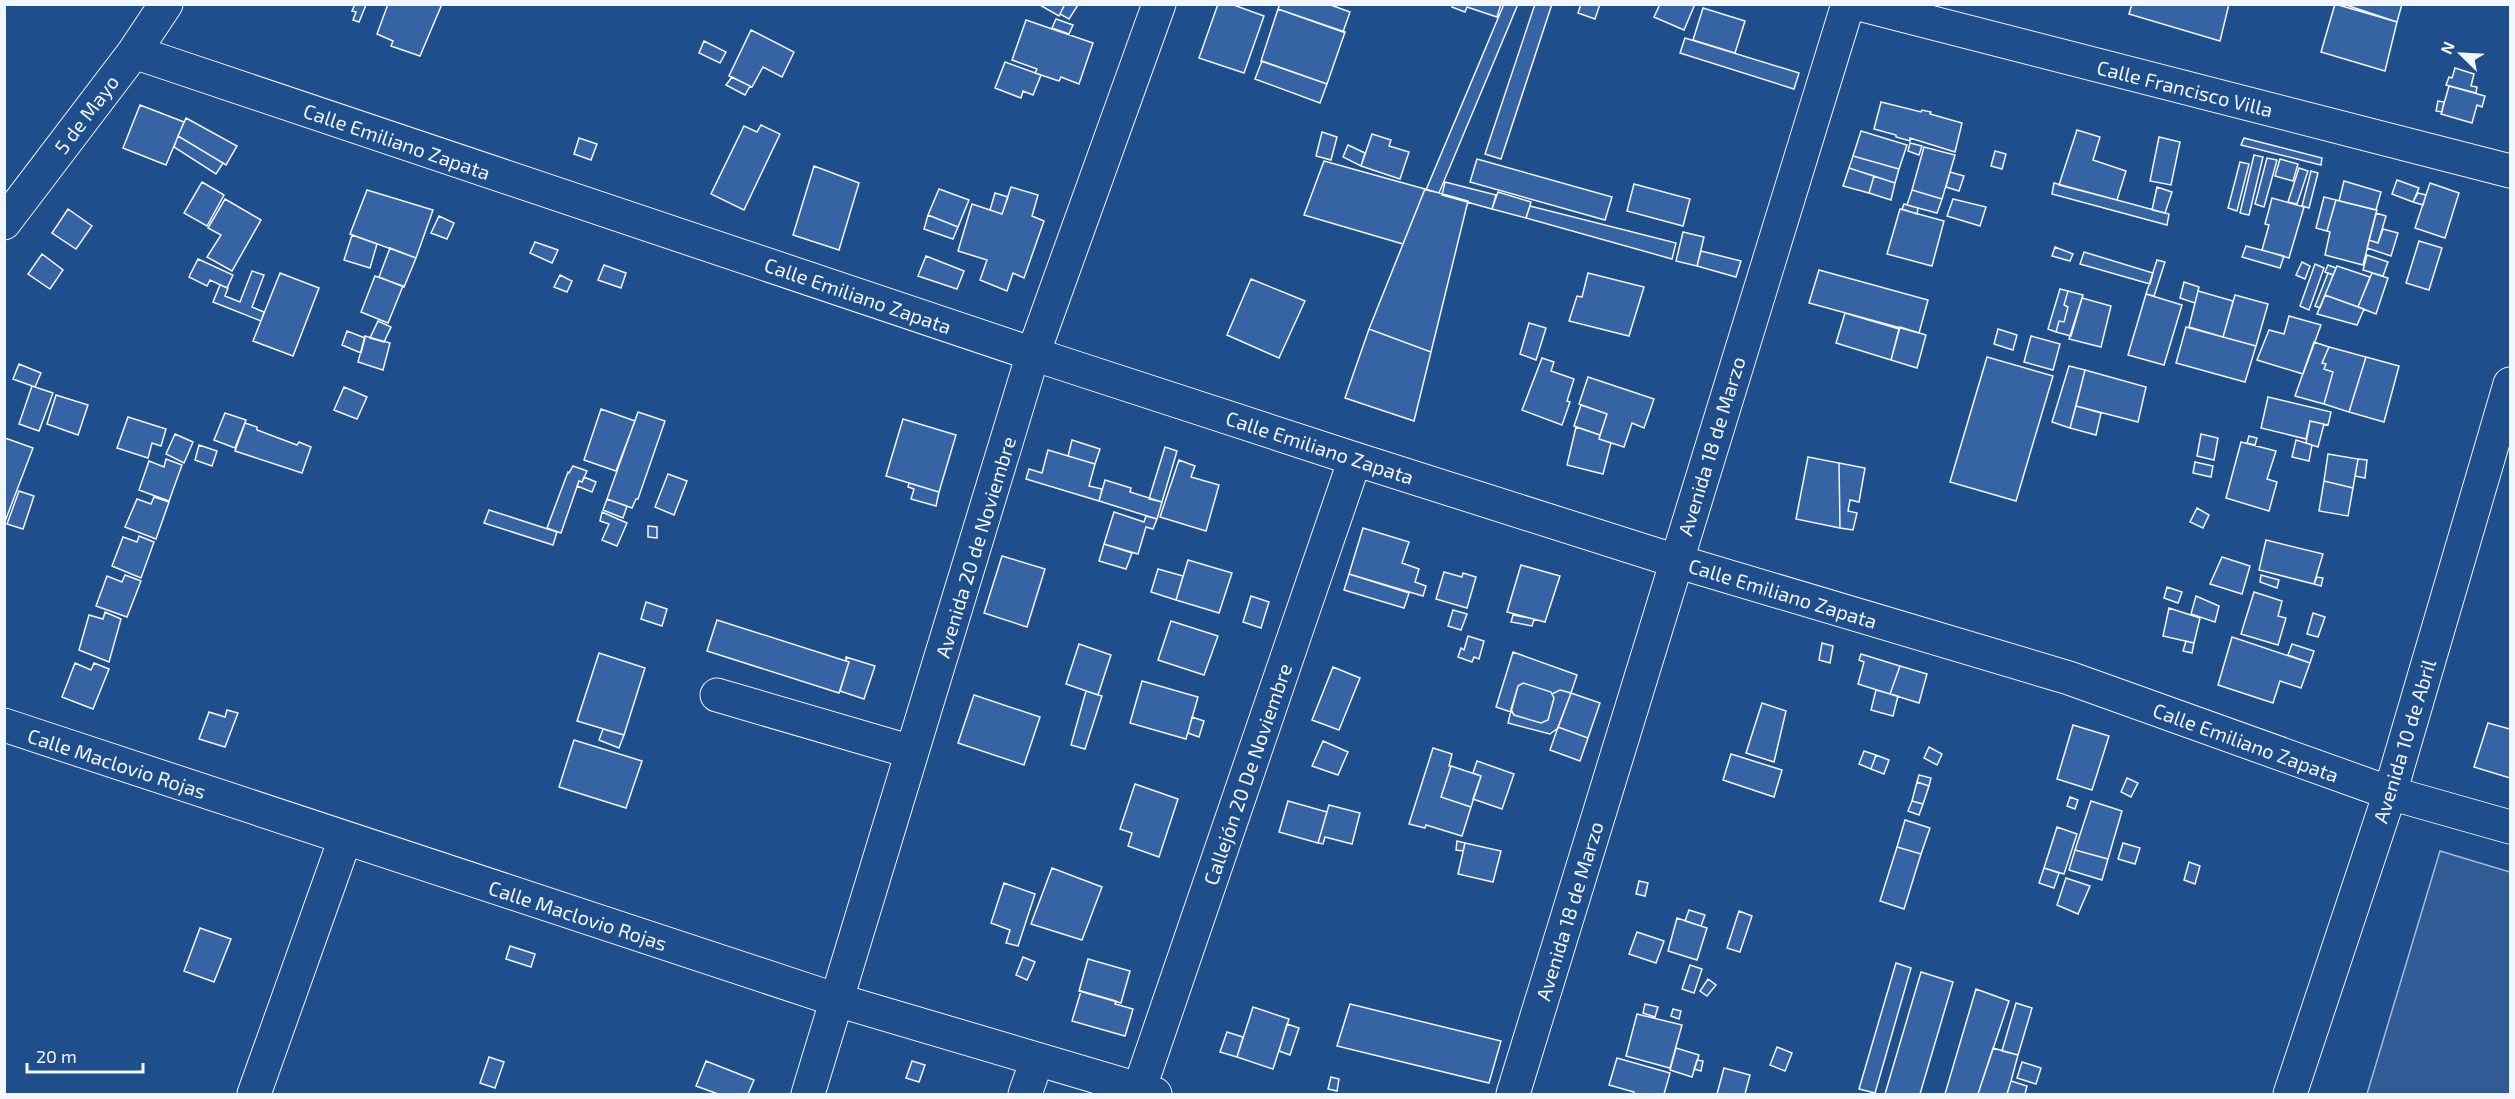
<svg xmlns="http://www.w3.org/2000/svg" width="2515" height="1099" viewBox="0 0 2515 1099" font-family="'Exo 2',sans-serif">
	<style>
		.built { fill: #305b95; stroke: #a8bbd7; stroke-width: 1.5 }
		.building { fill: #3563a3; stroke: #f2f6ff; stroke-width: 1.5 }
		.lines { fill: none; stroke-linecap: round; stroke-linejoin: round }
		.minor-casing { stroke: #f2f6ff; stroke-width: 35 }
		.minor { stroke: #1f4e8c; stroke-width: 33 }
		.labels { text-anchor: middle; dominant-baseline: central; stroke-width: 4.5; stroke-linejoin: round; paint-order: stroke }
		.street-label { font-size: 20px; fill: #f2f6ff; stroke: #1f4e8c }
	</style>
	<rect width="100%" height="100%" fill="#1f4e8c"/>
	<!-- built -->
	<path class="built" d="M2440,851l70,21v222h-143z"/>
	<!-- building -->
	<path class="building" d="M355,4l11,1 -7,17 -6,-2 3,-8 -4,-1z
		M388,4h54l-22,52 -29,-10 2,-5 -16,-7z
		M1038,4h27l-6,12z
		M1065,4l13,1 -9,14 -9,-5z
		M1218,4h13l33,12 -20,57 -45,-15z
		M1280,4h48l22,8 -7,20 -65,-23z
		M1453,4h48l-4,13 -30,-10 -2,5 -13,-5z
		M1504,4h14l-79,189 -13,-3z
		M1535,4h17l-51,155 -16,-5z
		M1581,4h19l-5,15 -17,-6z
		M1660,4h35l-11,26 -30,-13z
		M2132,4h97l-9,37 -91,-27z
		M2335,4l62,18 -12,49 -64,-19z
		M2343,4h59l-5,18z
		M1703,8l42,13 -10,32 -42,-13z
		M1278,9l67,23 -18,52 -66,-23z
		M1056,19l17,6 -4,9 -17,-6z
		M1026,20l67,23 -14,41 -18,-7 -2,4 -24,-8 2,-4 -25,-9z
		M751,30l43,22 -12,25 -19,-10 -11,20 -23,-11z
		M1685,38l114,35 -5,16 -114,-36z
		M704,41l22,11 -6,11 -21,-10z
		M1262,61l65,23 -7,19 -65,-24z
		M1005,62l36,13 -8,20 -10,-4 -2,7 -26,-10z
		M2455,68l19,6 -3,12 6,1 -1,6 -30,-8 3,-8 3,1z
		M732,77l18,9 -5,9 -19,-10z
		M2449,86l36,10 -3,11 -5,-2 -5,18 -31,-9z
		M2438,101l6,1 -2,10 -6,-1z
		M1881,102l40,10 1,-2 9,2 -1,2 32,9 -7,29 -45,-14v3l-14,-4v-2l-22,-6z
		M140,105l44,17 -18,43 -43,-17z
		M186,118l51,28 -11,19 -48,-29z
		M761,125l19,9 -36,76 -33,-16 33,-68 13,6z
		M2077,130l23,7 -7,23 33,11 -9,29 -58,-15z
		M1861,131l46,14 -8,24 -46,-13z
		M1322,132l15,5 -6,23 -15,-4z
		M1372,134l19,6 -2,6 20,6 -9,27 -39,-13z
		M178,136l45,27 -7,11 -42,-27z
		M2159,137l21,5 -9,43 -21,-4z
		M579,138l18,6 -6,16 -17,-6z
		M2244,138l78,20 -1,7 -80,-20z
		M1910,143l12,3 -3,9 -11,-4z
		M1348,145l17,8 -4,13 -18,-9z
		M1924,147l31,8 -13,44 -30,-9z
		M1995,151l11,3 -4,15 -11,-3z
		M2254,155l9,2 -14,58 -9,-2z
		M1853,156l46,13 -4,14 -46,-15z
		M2267,158l10,2 -13,47 -9,-3z
		M1477,159l135,38 -7,23 -135,-38z
		M2280,159l18,5 -5,17 -18,-5z
		M1324,161l101,28 -22,55 -99,-29z
		M2240,162l9,2 -12,47 -9,-3z
		M814,166l45,17 -20,67 -46,-15z
		M1849,168l25,8 -5,17 -26,-7z
		M2299,168l9,3 -11,33 -9,-2z
		M2311,171l7,2 -9,35 -7,-2z
		M1950,172l14,4 -5,15 -13,-4z
		M1874,176l21,7 -4,17 -22,-7z
		M2397,180l22,8 -6,14 -21,-8z
		M2344,181l37,11 -5,18 -37,-9z
		M202,182l22,13 -17,31 -23,-13z
		M1445,182l51,13 -4,14 -50,-14z
		M2054,183l115,31 -2,11 -115,-31z
		M2430,183l29,10 -14,45 -30,-10z
		M1634,184l56,15 -7,27 -56,-15z
		M1011,187l27,8 -6,21 12,5 -20,57 -11,-5 -6,18 -27,-11 7,-20 -29,-9 14,-47 30,10z
		M2157,187l15,5 -7,21 -13,-3z
		M939,189l30,11 -11,27 -30,-12z
		M1425,189l43,12 -37,151 -62,-23z
		M367,190l66,20 -17,48 -66,-24z
		M1912,190l30,9 -5,14 -30,-8z
		M1498,192l33,10 -5,16 -34,-9z
		M995,193l13,4 -6,17 -12,-4z
		M2418,193l8,2 -3,10 -10,-3z
		M2324,197l12,3 -9,31 -11,-3z
		M2272,198l32,9 -15,51 -27,-8 7,-25 -4,-1z
		M225,199l36,21 -29,51 -25,-14 14,-22 -13,-7z
		M1953,199l33,8 -6,19 -33,-10z
		M2336,200l41,10 -14,55 -38,-10 5,-23 -3,-1z
		M1904,204l14,4 -1,6 -15,-5z
		M1530,206l146,37 -4,16 -146,-41z
		M68,209l24,17 -16,23 -24,-16z
		M1900,209l44,12 -12,45 -45,-12z
		M2376,213l10,3 -8,27 -9,-3z
		M928,215l30,12 -5,12 -29,-10z
		M439,216l15,7 -7,16 -16,-6z
		M2383,229l15,4 -7,23 -24,-8 2,-8 9,3z
		M1683,232l21,5 -7,29 -21,-5z
		M352,235l25,9 -7,24 -26,-8z
		M2419,241l23,7 -13,42 -23,-7z
		M535,242l23,8 -6,13 -22,-10z
		M2246,246l38,10 -4,12 -38,-11z
		M2055,247l18,7 -3,7 -18,-5z
		M390,248l26,10 -12,29 -25,-10z
		M1701,251l40,10 -5,16 -39,-11z
		M2084,252l69,21 -3,11 -70,-20z
		M42,254l21,16 -13,19 -22,-15z
		M2367,255l21,7 -5,14 -20,-6z
		M926,256l38,15 -7,18 -39,-13z
		M198,259l35,16 -6,13 -17,-8 -3,6 -18,-9z
		M2157,260l8,2 -11,34 -8,-2z
		M2302,262l8,4 -5,13 -9,-4z
		M2315,264l9,4 -15,42 -9,-4z
		M604,265l22,8 -5,15 -23,-8z
		M2328,265l8,3 -3,7 -8,-3z
		M2337,266l33,11 -12,30 -33,-12z
		M1819,270l109,30 -9,33 -110,-30z
		M252,271l12,4 -12,32 12,5 -3,9 -48,-19 7,-17 8,3 -3,8 15,6z
		M280,273l39,15 -26,68 -40,-15z
		M1588,273l56,14 -15,49 -60,-15 8,-25 5,1z
		M2328,273l5,2 -13,33 -5,-2z
		M2372,273l16,5 -12,36 -18,-7z
		M560,275l12,6 -5,11 -13,-5z
		M375,276l28,10 -15,37 -27,-11z
		M1251,279l54,22 -26,57 -52,-23z
		M2184,282l15,5 -4,16 -15,-5z
		M2060,289l8,2 -4,14 4,2 -4,15 -5,-1 -3,11 -8,-3z
		M2068,291l15,4 -12,41 -15,-4 3,-11 5,1 4,-15 -4,-2z
		M2198,291l35,10 -10,36 -34,-10z
		M2146,294l36,11 -18,60 -36,-10z
		M2235,295l33,9 -12,42 -33,-9z
		M2325,295l39,14 -7,16 -40,-11z
		M2082,298l29,8 -10,41 -32,-8z
		M1845,313l54,16 -8,31 -55,-17z
		M2289,316l32,9 -18,49 -46,-14 12,-30 15,4z
		M378,321l13,6 -7,15 -14,-4z
		M1529,323l17,5 -10,32 -16,-6z
		M1900,327l26,8 -9,33 -26,-8z
		M2186,327l70,19 -11,36 -69,-19z
		M1369,329l62,23 -17,69 -69,-23z
		M1998,329l19,6 -4,15 -19,-6z
		M347,331l18,7 -4,15 -19,-8z
		M365,336l25,7 -7,27 -25,-8z
		M2031,336l29,8 -7,26 -29,-8z
		M2314,342l15,5 -7,16 4,1 -2,5 9,3 -9,32 -29,-8z
		M2329,347l37,10 -17,55 -25,-8 9,-32 -9,-3 2,-5 -4,-1z
		M1987,357l66,19 -37,125 -66,-19z
		M2366,357l33,9 -15,56 -35,-10z
		M1542,358l12,4 -3,9 23,8 -7,22 3,1 -8,23 -40,-15z
		M19,364l22,9 -6,14 -22,-8z
		M2069,366l16,4 -15,58 -18,-6z
		M2085,370l61,17 -8,35 -62,-16z
		M1588,377l66,22 -10,29 -12,-5 -8,24 -25,-8 8,-25 -28,-10z
		M32,386l21,7 -14,38 -20,-7z
		M344,387l23,10 -10,22 -23,-9z
		M56,395l32,10 -10,30 -31,-11z
		M2268,397l63,15 -3,13 -18,-4 -4,18 -45,-11z
		M1581,405l26,9 -7,21 -26,-9z
		M2076,406l25,7 -5,22 -26,-7z
		M601,409l34,12 -19,50 -32,-11z
		M638,412l27,9 -27,78h-2l-4,9 -25,-9z
		M225,413l21,7 -11,28 -21,-8z
		M128,417l38,12 -5,17 -9,-3 -4,15 -31,-10z
		M903,419l53,16 -17,57 -53,-16z
		M2310,421l14,3 -6,23 -12,-4z
		M245,423l12,4v3l40,15 2,-3 12,5 -9,26 -67,-22z
		M1576,427l24,8 -1,4 12,4 -8,31 -36,-9z
		M175,434l18,8 -9,21 -18,-9z
		M2201,434l17,4 -4,22 -17,-4z
		M2249,436l8,2 -2,7 -8,-2z
		M5,438l28,10 -29,76v-84z
		M1072,440l28,9 -5,15 -27,-8z
		M2296,440l16,5 -3,16 -17,-4z
		M2241,442l35,9 -9,28 10,3 -8,29 -43,-13z
		M199,445l18,6 -5,15 -17,-6z
		M1165,447l12,4 -15,51 -13,-3z
		M1048,450l47,14 -6,22 13,3 -3,12 -73,-22 3,-10 13,4z
		M2328,454l30,5 -5,29 -29,-7z
		M1808,457l31,6 1,65 -44,-9z
		M166,459l16,6 -13,36 -30,-11 10,-29 15,6z
		M2358,459l9,1 -2,18 -10,-2z
		M1179,460l16,6 -4,11 28,8 -13,46 -46,-14z
		M2195,462l18,4 -2,11 -18,-4z
		M1839,463l26,5 -6,34 -9,-2 -2,11 9,2 -4,17 -13,-2z
		M573,466l14,5 -5,11 -3,-1 -18,52 -14,-5 21,-56 1,1z
		M668,474l19,7 -13,34 -19,-8z
		M584,477l12,5 -4,10 -15,-6 2,-5 3,1z
		M1105,480l26,8 -1,4 32,10 -5,17 -58,-18z
		M2324,481l29,7 -5,28 -29,-5z
		M909,483l30,9 -3,14 -25,-7 3,-10 -6,-2z
		M19,491l15,5 -11,33 -16,-5z
		M154,497l15,5 -13,37 -31,-12 12,-28 14,5z
		M607,499l20,7 -4,12 -20,-8z
		M2197,508l12,7 -6,13 -13,-6z
		M489,510l68,22 -4,13 -69,-22z
		M602,512l25,11 -10,23 -15,-6 7,-16 -9,-3z
		M1114,512l30,10 2,-6 11,3 -4,10 -7,-2 -8,27 -34,-10z
		M648,526l9,1v11l-9,-1z
		M1363,528l46,14 -7,21 17,6 -4,13 11,4 -3,10 -74,-22z
		M139,536l15,6 -13,36 -29,-12 11,-29 14,5z
		M2266,540l57,14 -9,30 -55,-14z
		M1104,544l28,9 -6,16 -27,-8z
		M1002,556l43,13 -18,58 -43,-14z
		M2222,557l28,9 -8,28 -32,-10z
		M1188,560l44,13 -13,40 -43,-13z
		M1521,565l39,11 -15,46 -38,-10z
		M1158,569l25,7 -7,24 -25,-8z
		M1444,572l18,5 1,-4 13,4 -9,31 -31,-9z
		M1349,574l60,19 -5,15 -60,-18z
		M125,575l16,6 -14,36 -31,-11 11,-30 15,6z
		M2261,575l18,5 -2,8 -17,-6z
		M2317,577l6,1 -2,8 -7,-2z
		M2167,587l15,5 -4,11 -14,-5z
		M2254,592l28,9 -4,15 8,2 -8,27 -37,-11z
		M1251,596l18,6 -8,26 -18,-6z
		M2196,596l23,10 -4,16 -24,-8z
		M646,602l21,7 -5,17 -21,-7z
		M2169,608l31,10 -6,25 -31,-7z
		M1453,610l14,4 -6,16 -13,-4z
		M105,612l16,7 -12,43 -30,-12 10,-35 14,4z
		M2313,613l12,4 -7,20 -11,-3z
		M1513,615l21,4 -2,7 -21,-4z
		M717,620l132,42 -10,31 -132,-42z
		M1171,621l47,15 -14,39 -46,-15z
		M1468,636l16,5 -5,18 -5,-2 -2,5 -14,-5 3,-9 3,2z
		M2232,637l78,26 -9,25 -21,-7 -7,22 -55,-18z
		M2186,641l8,2 -2,10 -9,-2z
		M1822,643l11,3 -3,17 -11,-3z
		M1079,644l32,11 -13,40 -32,-11z
		M2292,644l22,7 -4,12 -22,-8z
		M1513,652l64,23 -6,18 -11,-3 -8,4 -1,-2 -28,-9 -5,3 -7,26 -15,-5z
		M599,653l46,15 -21,67 -47,-14z
		M1861,654l39,12 -10,28 -32,-10 6,-22 -5,-2z
		M846,657l29,9 -11,33 -24,-8 9,-29 -3,-1z
		M75,663l16,7 3,-7 15,6 -16,40 -31,-12z
		M1900,666l27,8 -8,29 -29,-9z
		M1333,667l27,11 -21,52 -27,-10z
		M1142,681l56,16 -12,42 -56,-16z
		M1523,683l28,9 3,6 -6,22 -7,3 -27,-8 -3,-6 2,-6 5,-17z
		M1560,690l11,3 -13,35 -8,6 -42,-11 3,-13 3,5 27,8 7,-3 6,-22 -2,-4z
		M1876,690l22,6 -5,20 -22,-6z
		M1086,691l16,5 -17,53 -14,-4z
		M1571,693l29,10 -12,35 -30,-11z
		M974,695l66,22 -16,48 -66,-22z
		M1762,703l24,8 -12,51 -28,-9z
		M227,710l11,3 -13,34 -26,-8 10,-27 16,5z
		M1192,717l12,4 -5,16 -11,-4z
		M2488,723l22,6v49l-36,-11z
		M2073,725l36,11 -17,54 -35,-11z
		M1558,727l30,11 -8,23 -30,-11z
		M603,729l21,6 -5,13 -20,-8z
		M574,740l68,21 -16,47 -67,-21z
		M1323,741l25,11 -10,23 -26,-9z
		M1929,747l13,7 -5,11 -13,-7z
		M1433,748l19,6 -3,12h2l-10,31 30,10 -9,29 -36,-11 -1,3 -16,-4z
		M1864,751l12,4 -5,14 -12,-5z
		M1731,754l51,16 -8,27 -51,-17z
		M1876,755l13,5 -5,14 -13,-5z
		M1477,761l37,13 -12,35 -29,-10 8,-23 -8,-3z
		M1451,766l30,10 -10,31 -30,-10z
		M1919,775l12,3 -2,8 -12,-4z
		M2127,778l11,5 -7,14 -10,-5z
		M1917,782l12,4 -6,18 -11,-3z
		M1135,784l43,15 -19,58 -31,-11 4,-13 -12,-4z
		M2070,797l8,3 -3,9 -8,-3z
		M1288,801l39,11 -9,31 -39,-11z
		M1912,801l11,3 -4,11 -11,-4z
		M2091,801l31,10 -14,48 -33,-9z
		M1329,805l31,8 -8,31 -27,-7 -2,7 -5,-1z
		M1905,820l25,8 -9,26 -24,-7z
		M2057,827l20,7 -13,40 -20,-6z
		M1457,841l8,2 -2,8 -7,-1z
		M1465,843l36,8 -8,31 -35,-8z
		M2123,843l17,5 -5,16 -17,-5z
		M1897,847l24,7 -17,55 -24,-8z
		M2075,850l33,9 -6,21 -33,-10z
		M2189,862l11,4 -5,18 -11,-4z
		M1052,868l50,19 -20,53 -51,-16z
		M2044,868l15,5 -5,15 -15,-5z
		M2066,878l24,8 -12,28 -21,-9z
		M1639,881l9,2 -3,13 -9,-2z
		M1004,883l31,11 -17,52 -12,-3 4,-13 -19,-7z
		M1689,910l16,5 -4,11 -16,-5z
		M1739,911l13,5 -12,36 -13,-4z
		M1677,918l30,10 -10,32 -29,-9z
		M200,928l31,11 -17,43 -30,-11z
		M1637,932l27,9 -8,22 -27,-9z
		M510,946l25,8 -4,13 -25,-8z
		M1023,957l12,5 -8,18 -11,-5z
		M1088,959l42,12 -9,32 -42,-12z
		M1896,963l15,5 -36,125 -16,-4z
		M1690,965l12,4 -8,24 -12,-4z
		M1921,972l32,10 -33,112h-35z
		M1708,979l8,6 -9,11 -7,-5z
		M1976,989l33,12 -31,93h-33z
		M1081,991l35,10 -1,3 18,5 -8,27 -53,-15z
		M2016,1003l16,5 -14,47 -16,-4z
		M1350,1004l151,37 -12,42 -152,-37z
		M1645,1004l13,3 -3,10 -12,-4z
		M1253,1007l36,12 -16,50 -36,-12z
		M1673,1009l8,2 -2,8 -8,-3z
		M1637,1014l45,11 -12,43 -44,-12z
		M1287,1024l12,4 -9,27 -11,-4z
		M1227,1032l16,5 -6,20 -17,-5z
		M1777,1047l15,6 -7,18 -15,-6z
		M1676,1048l23,7 -7,22 -22,-7z
		M1993,1048l25,7 -7,26 -4,13h-29z
		M489,1057l15,5 -9,26 -15,-5z
		M1617,1058l53,15 -6,21h-30v-2l-25,-7z
		M1697,1060l6,1 -2,10 -7,-2z
		M706,1061l48,19 -6,14h-30l-22,-8z
		M912,1061l13,4 -6,17 -13,-4z
		M2022,1062l19,6 -5,16 -19,-6z
		M1724,1068l26,7 -5,19h-28z
		M1331,1077l8,2 -2,12 -9,-2z
		M2011,1081l16,5 -2,8h-18z"/>
	<g class="lines">
		<!-- minor casing -->
		<g class="minor-casing">
			<path id="minor" d="M1859,4l651,167
				M134,52l899,302 322,105 321,102 393,117 321,115 120,34
				M4,223l130,-171 32,-48
				M717,695l195,57
				M4,725l833,275 318,94
				M1139,1090l216,-631
				M254,1094l91,-255
				M808,1094l225,-740 126,-350
				M1025,1094l12,-34
				M1513,1094l335,-1090
				M2290,1094l100,-301 120,-409"/>
		</g>
		<!-- minor -->
		<use href="#minor" class="minor"/>
	</g>
	<g class="labels">
		<!-- street labels -->
		<g class="street-label">
			<text transform="translate(2185 88) rotate(14)">Calle Francisco Villa</text>
			<text transform="translate(86 114) rotate(-53)">5 de Mayo</text>
			<text transform="translate(397 141) rotate(19)">Calle Emiliano Zapata</text>
			<text transform="translate(858 295) rotate(19)">Calle Emiliano Zapata</text>
			<text transform="translate(1711 446) rotate(-73)">Avenida 18 de Marzo</text>
			<text transform="translate(1320 447) rotate(18)">Calle Emiliano Zapata</text>
			<text transform="translate(975 547) rotate(-73)">Avenida 20 de Noviembre</text>
			<text transform="translate(1783 593) rotate(17)">Calle Emiliano Zapata</text>
			<text transform="translate(2404 741) rotate(-73)">Avenida 10 de Abril</text>
			<text transform="translate(2246 742) rotate(20)">Calle Emiliano Zapata</text>
			<text transform="translate(117 763) rotate(18)">Calle Maclovio Rojas</text>
			<text transform="translate(1247 774) rotate(-71)">Callejón 20 De Noviembre</text>
			<text transform="translate(1569 911) rotate(-73)">Avenida 18 de Marzo</text>
			<text transform="translate(578 915) rotate(18)">Calle Maclovio Rojas</text>
		</g>
	</g>
	<!-- border -->
	<rect width="2515" height="1099" fill="none" stroke="#f2f6ff" stroke-width="12"/>
	<!-- north arrow -->
	<g transform="translate(2461 54) rotate(294)" stroke="#1f4e8c" stroke-width="4.5" paint-order="stroke">
	<path d="M0-4.5L10 22L0 15L-10 22Z" fill="#f2f6ff"/>
	<text y="-9" font-size="16" font-weight="bold" text-anchor="middle" fill="#f2f6ff">N</text>
	</g>
	<!-- scale -->
	<path d="M27 1063v9h116v-9" fill="none" stroke="#f2f6ff" stroke-width="3"/>
	<text x="36" y="1063" font-size="18" fill="#f2f6ff" stroke="#1f4e8c" stroke-width="4.5" paint-order="stroke">20 m</text>
</svg>
